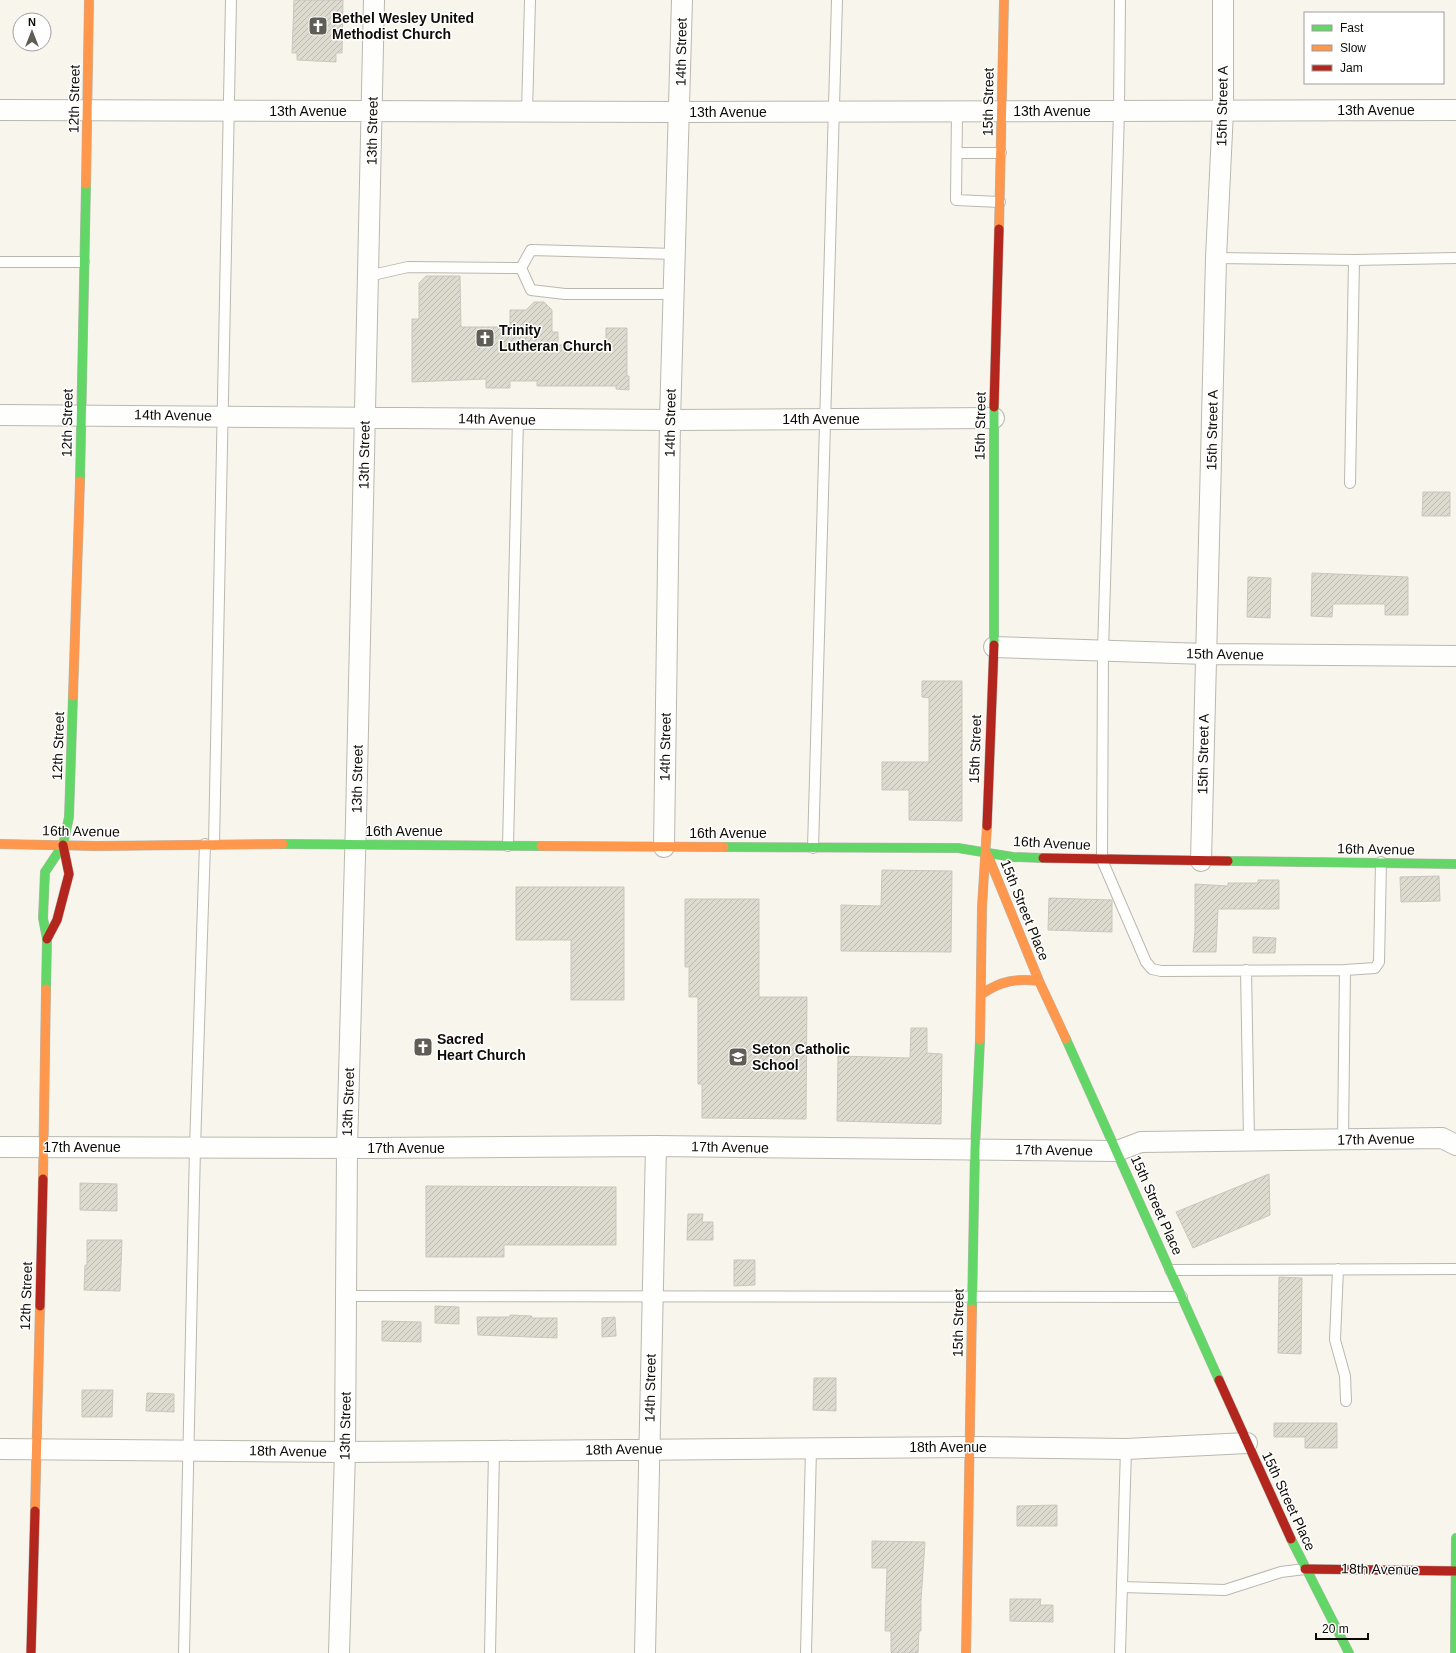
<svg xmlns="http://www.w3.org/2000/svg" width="1456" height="1653" viewBox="0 0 1456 1653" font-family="Helvetica,sans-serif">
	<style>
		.building { fill: url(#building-hatch); stroke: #c9c7bf }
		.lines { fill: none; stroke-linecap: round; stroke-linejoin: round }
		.lane-casing { stroke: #b9b8b0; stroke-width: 12 }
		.street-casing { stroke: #b9b8b0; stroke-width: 22 }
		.fast-casing { stroke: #b9b8b0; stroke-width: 10 }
		.slow-casing { stroke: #b9b8b0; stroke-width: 10 }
		.jam-casing { stroke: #b9b8b0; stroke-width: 10 }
		.lane { stroke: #fefefc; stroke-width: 10 }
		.street { stroke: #fefefc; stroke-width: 20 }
		.fast { stroke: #63d668; stroke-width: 9 }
		.slow { stroke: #ff974d; stroke-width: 9 }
		.jam { stroke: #b3261e; stroke-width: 9 }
		.labels { text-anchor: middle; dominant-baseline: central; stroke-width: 3; stroke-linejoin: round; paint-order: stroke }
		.poi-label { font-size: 14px; font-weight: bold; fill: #0d0b06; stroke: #fff; text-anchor: start }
		.street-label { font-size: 14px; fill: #0d0b06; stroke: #fff }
	</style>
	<defs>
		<pattern id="building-hatch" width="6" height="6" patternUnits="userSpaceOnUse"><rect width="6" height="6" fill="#dddacf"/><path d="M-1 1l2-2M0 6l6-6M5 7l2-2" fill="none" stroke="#bcbab0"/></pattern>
	</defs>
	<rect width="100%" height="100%" fill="#f8f6ec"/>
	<!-- building -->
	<path class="building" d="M294,0h49l-1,53h-6v9l-39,-2v-7h-5z
		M426,276h34l1,51h49v-17h16l8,-8h10l8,8v22h6v13h48v-17h21v48h2v14l-13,-1v-3h-79v-5h-27v7h-24v-9l-74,3v-63h7v-36z
		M1423,492h27v24h-28z
		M1312,573l96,4v38h-23v-11h-52l-1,13 -21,-1z
		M1248,577l23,1 -1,40 -23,-1z
		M922,681h40v140l-53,-1v-30h-27v-28h47v-64l-7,-1z
		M882,870l70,1 -1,81 -110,-1v-46l40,1z
		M1439,876l1,25 -39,1 -1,-25z
		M1258,880h21v29h-61l-2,43h-23l2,-21v-47l33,2v-3h30z
		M516,887h108v113h-53v-60h-55z
		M1049,898l63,2v32l-64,-2z
		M685,899h74v98h48l-1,122 -104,-1v-34h-4v-87h-9v-30h-4z
		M1253,937l23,1 -1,15h-22z
		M911,1028h16v25l15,1 -1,70 -104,-3 1,-65 72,2z
		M1269,1174l1,41 -77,33 -17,-36z
		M80,1183l37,1v27l-37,-1z
		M426,1186l190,1v58h-112v12h-78z
		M688,1214h15l-1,8h11v18h-26z
		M87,1240h35l-2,51 -36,-1 1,-25h2z
		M734,1260h21v25l-21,1z
		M1279,1277l23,1 -1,76 -23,-1z
		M435,1306l24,1v17l-24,-1z
		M510,1315l22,1v2h25v20l-79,-3 -1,-18h33z
		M615,1317l1,19 -14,1v-19z
		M382,1321l39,1v20l-39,-1z
		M814,1378h22v33l-23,-1z
		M82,1390h31l-1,27h-30z
		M147,1393l27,1v18l-28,-1z
		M1274,1423h63v25h-32v-11h-31z
		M1057,1505v21h-40v-20z
		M872,1541l53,1 -4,58v31h-2l-1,22h-27v-22h-6l2,-63h-15z
		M1010,1599h31l-1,6h13v17l-43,-1z"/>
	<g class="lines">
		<!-- lane casing -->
		<g class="lane-casing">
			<path id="lane" d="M1120,0l-1,111 -16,540 -1,209 44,102 6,7 9,2 184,-1 30,-2 4,-6 2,-100
				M957,111l-1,89 44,2
				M527,112l3,-112
				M957,153h44
				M1216,258l138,2 102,-2
				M0,262h84
				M521,268l10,22 34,4h109
				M521,268l10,-18 144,4
				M368,276l40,-9 113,1
				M1350,483l4,-223
				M214,844l17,-844
				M508,846l10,-427
				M813,848l24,-848
				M1246,970l3,170
				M1343,1139l2,-169
				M1338,1269l-3,71 10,36 1,25
				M1170,1270l286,-1
				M346,1296l836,1
				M1122,1587l103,3 56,-18 24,-3
				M184,1653l11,-505 10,-304
				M490,1653l4,-202
				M806,1653l5,-204
				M1120,1653l6,-204"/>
		</g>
		<!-- street casing -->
		<g class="street-casing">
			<path id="street" d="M0,110l680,2 776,-2
				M0,415l670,5 324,-2
				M994,647l212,7 250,2
				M664,847l6,-427 12,-420
				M1201,861l15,-603 7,-147v-111
				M0,1147l372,1 284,-2 461,5 24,-9 301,-4 14,7
				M0,1449l345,3 149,-1 476,-4 156,2 121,-6
				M339,1653l6,-201 2,-304 9,-327 18,-821
				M645,1653l11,-507"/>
		</g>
		<!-- fast casing -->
		<g class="fast-casing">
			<path id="fast" d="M80,481l6,-297
				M994,645v-238
				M283,844l258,2
				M724,847l234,1 55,9 30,1
				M1228,861l228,3
				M46,989l1,-50 -4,-21 2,-46 18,-27 6,-28 4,-121
				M1066,1039l153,341
				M972,1309l3,-160 5,-109
				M1291,1539l58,114
				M1455,1653l1,-115"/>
		</g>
		<!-- slow casing -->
		<g class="slow-casing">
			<path id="slow" d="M86,184l3,-184
				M999,229l5,-229
				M73,696l7,-215
				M0,844l97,2 186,-2
				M541,846l183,1
				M988,856l51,125 27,58
				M982,994c18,-13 35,-16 57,-13
				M980,1040l2,-133 5,-81
				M43,1179l3,-190
				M35,1511l5,-205
				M966,1653l6,-344"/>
		</g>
		<!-- jam casing -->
		<g class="jam-casing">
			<path id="jam" d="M994,407l5,-178
				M987,826l7,-181
				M1043,858l185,3
				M47,939l10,-19 12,-46 -6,-29
				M40,1306l3,-127
				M1219,1380l72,159
				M1305,1569l150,2
				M31,1653l4,-142"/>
		</g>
		<!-- lane -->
		<use href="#lane" class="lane"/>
		<!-- street -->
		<use href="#street" class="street"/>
		<!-- fast -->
		<use href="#fast" class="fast"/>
		<!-- slow -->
		<use href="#slow" class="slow"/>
		<!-- jam -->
		<use href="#jam" class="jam"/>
	</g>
	<!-- icons -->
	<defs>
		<g id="church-square" transform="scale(1)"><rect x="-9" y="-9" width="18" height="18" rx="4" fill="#5f5d56" stroke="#fff"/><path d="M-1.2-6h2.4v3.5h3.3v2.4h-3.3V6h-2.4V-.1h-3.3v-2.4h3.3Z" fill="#fff"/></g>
		<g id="school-square" transform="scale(1)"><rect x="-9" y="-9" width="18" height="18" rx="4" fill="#5f5d56" stroke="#fff"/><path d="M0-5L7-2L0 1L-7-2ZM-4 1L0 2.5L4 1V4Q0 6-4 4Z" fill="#fff"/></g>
	</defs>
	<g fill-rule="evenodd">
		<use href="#church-square" x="318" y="26"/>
		<use href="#church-square" x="485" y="338"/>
		<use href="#church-square" x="423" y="1047"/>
		<use href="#school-square" x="738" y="1057"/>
	</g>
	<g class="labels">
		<!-- poi labels -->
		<g class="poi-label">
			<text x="332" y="18">Bethel Wesley United<tspan x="332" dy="16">Methodist Church</tspan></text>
			<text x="499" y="330">Trinity<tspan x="499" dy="16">Lutheran Church</tspan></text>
			<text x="437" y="1039">Sacred<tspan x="437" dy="16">Heart Church</tspan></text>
			<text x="752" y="1049">Seton Catholic<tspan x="752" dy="16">School</tspan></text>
		</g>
		<!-- street labels -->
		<g class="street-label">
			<text transform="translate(681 52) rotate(-89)">14th Street</text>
			<text transform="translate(74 99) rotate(-89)">12th Street</text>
			<text transform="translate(988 102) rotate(-89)">15th Street</text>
			<text transform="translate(1222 106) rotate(-89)">15th Street A</text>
			<text x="1376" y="110">13th Avenue</text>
			<text x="308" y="111">13th Avenue</text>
			<text x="1052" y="111">13th Avenue</text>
			<text x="728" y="112">13th Avenue</text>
			<text transform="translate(372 131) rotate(-89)">13th Street</text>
			<text transform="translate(173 415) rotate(1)">14th Avenue</text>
			<text transform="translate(497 419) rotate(1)">14th Avenue</text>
			<text x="821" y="419">14th Avenue</text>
			<text transform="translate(67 423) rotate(-89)">12th Street</text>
			<text transform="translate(670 423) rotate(-89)">14th Street</text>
			<text transform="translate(980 426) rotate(-89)">15th Street</text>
			<text transform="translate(1212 430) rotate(-89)">15th Street A</text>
			<text transform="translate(364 455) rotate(-89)">13th Street</text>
			<text transform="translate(1225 654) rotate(1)">15th Avenue</text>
			<text transform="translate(58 746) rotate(-88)">12th Street</text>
			<text transform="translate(665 747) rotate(-89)">14th Street</text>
			<text transform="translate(975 749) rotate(-88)">15th Street</text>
			<text transform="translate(1203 754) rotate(-89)">15th Street A</text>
			<text transform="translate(357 779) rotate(-89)">13th Street</text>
			<text transform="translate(81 831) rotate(1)">16th Avenue</text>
			<text x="404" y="831">16th Avenue</text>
			<text x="728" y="833">16th Avenue</text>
			<text transform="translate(1052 843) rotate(3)">16th Avenue</text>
			<text transform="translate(1376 849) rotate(1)">16th Avenue</text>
			<text transform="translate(1025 910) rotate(68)">15th Street Place</text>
			<text transform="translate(348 1102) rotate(-88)">13th Street</text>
			<text transform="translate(1376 1139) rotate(-1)">17th Avenue</text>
			<text x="82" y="1147">17th Avenue</text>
			<text transform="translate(730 1147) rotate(1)">17th Avenue</text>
			<text x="406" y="1148">17th Avenue</text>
			<text transform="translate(1054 1150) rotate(1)">17th Avenue</text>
			<text transform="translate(1157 1205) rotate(66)">15th Street Place</text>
			<text transform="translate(26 1296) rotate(-88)">12th Street</text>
			<text transform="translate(958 1323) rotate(-89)">15th Street</text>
			<text transform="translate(650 1388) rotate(-89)">14th Street</text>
			<text transform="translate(345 1426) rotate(-89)">13th Street</text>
			<text x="948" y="1447">18th Avenue</text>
			<text transform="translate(624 1449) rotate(-1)">18th Avenue</text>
			<text transform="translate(288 1451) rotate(1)">18th Avenue</text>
			<text transform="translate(1289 1501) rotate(65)">15th Street Place</text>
			<text transform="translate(1380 1569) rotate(1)">18th Avenue</text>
		</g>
	</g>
	<!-- legend -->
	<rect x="1304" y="12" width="140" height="72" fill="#ffffff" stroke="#9e9d9b"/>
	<rect x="1312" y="25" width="20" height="6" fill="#63d668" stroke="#9e9d9b"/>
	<text x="1340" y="32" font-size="12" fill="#0d0b06">Fast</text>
	<rect x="1312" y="45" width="20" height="6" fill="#ff974d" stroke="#9e9d9b"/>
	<text x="1340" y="52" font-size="12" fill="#0d0b06">Slow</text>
	<rect x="1312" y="65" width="20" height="6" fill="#b3261e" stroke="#9e9d9b"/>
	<text x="1340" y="72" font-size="12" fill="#0d0b06">Jam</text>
	<!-- north arrow -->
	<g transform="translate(32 32)"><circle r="19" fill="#ffffff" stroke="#9e9d9b"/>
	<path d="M0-3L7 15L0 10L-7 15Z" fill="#5f5d56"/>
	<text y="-6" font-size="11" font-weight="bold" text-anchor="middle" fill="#0d0b06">N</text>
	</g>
	<!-- scale -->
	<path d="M1316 1633v6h52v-6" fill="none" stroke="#0d0b06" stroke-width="2"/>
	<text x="1322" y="1633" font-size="12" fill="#0d0b06" stroke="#ffffff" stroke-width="3" paint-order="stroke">20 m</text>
</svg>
